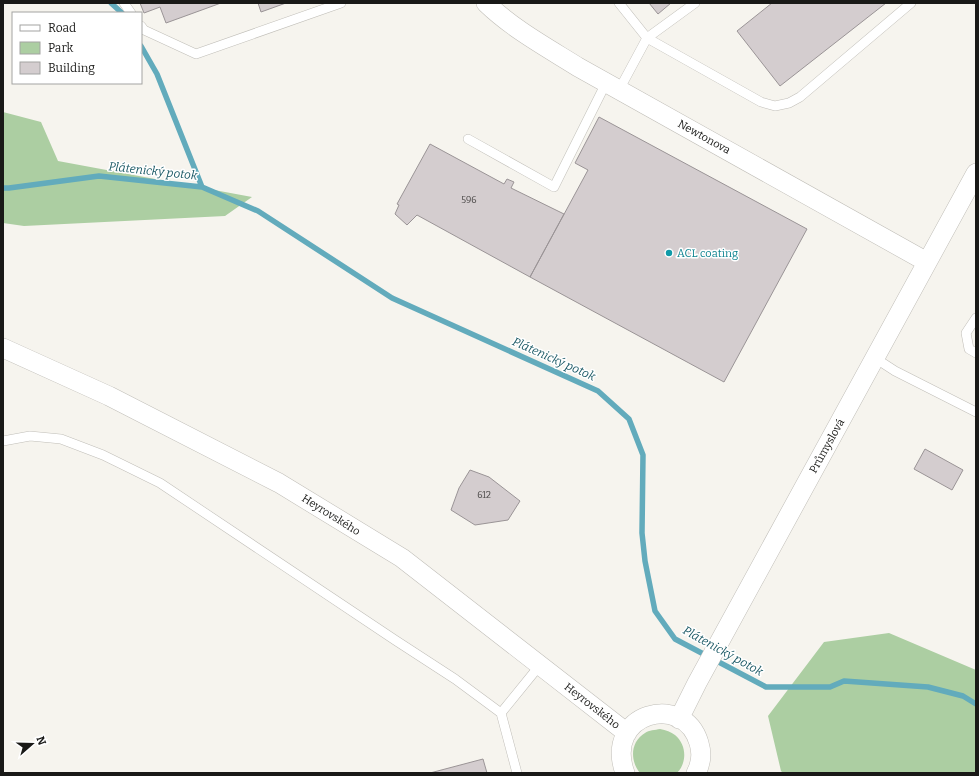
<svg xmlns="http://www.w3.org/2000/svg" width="979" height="776" viewBox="0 0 979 776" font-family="Bitter,serif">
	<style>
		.green { fill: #accea2 }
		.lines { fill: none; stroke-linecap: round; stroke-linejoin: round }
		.stream { stroke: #62abbc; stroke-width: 5.5 }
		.building { fill: #d4cdcf; stroke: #9a9496 }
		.lane-casing { stroke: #c0beb8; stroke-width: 10 }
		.street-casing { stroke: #c0beb8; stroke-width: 20 }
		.lane { stroke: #fff; stroke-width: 9 }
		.street { stroke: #fff; stroke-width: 19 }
		.culture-dot { fill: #0f9aa8; stroke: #fff; stroke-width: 1.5 }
		.labels { text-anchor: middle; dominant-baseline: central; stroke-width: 3; stroke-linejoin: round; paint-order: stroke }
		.number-label { font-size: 9px; fill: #484645 }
		.street-label { font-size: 11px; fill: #191917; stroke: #fff }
		.culture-label { font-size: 11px; fill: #0d838f; stroke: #fff; text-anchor: start }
		.water-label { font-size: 12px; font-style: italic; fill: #1b5965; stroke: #fff }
	</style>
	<rect width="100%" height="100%" fill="#f6f4ee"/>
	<!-- green -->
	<path class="green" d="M3,112l38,10 17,39 194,36 -27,19 -201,10 -21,-3z
		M889,633l87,37v103h-193l-2,-2 -13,-55 56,-74z
		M660,729c6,1 11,3 15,6 12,10 12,28 2,38h-37c-10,-12 -10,-31 5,-40 4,-3 10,-3 15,-4z"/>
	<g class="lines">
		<!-- stream -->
		<path class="stream" d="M111,3l11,10
			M141,46l16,28 45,113
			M3,188h6l90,-12 103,11 56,24 134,87 206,93 31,28 14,36 -1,78 3,28 10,50 20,28 91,48h64l14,-6 84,6 35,9 13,8"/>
	</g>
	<!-- building -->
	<path class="building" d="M140,3h81l-55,20 -6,-16 -16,6z
		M258,3h28l-25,9z
		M649,3h22l-13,11z
		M772,3h114l-106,83 -43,-55z
		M599,117l208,112 -83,153 -194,-105 58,-107 -13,-7z
		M430,144l74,40 3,-5 7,3 -3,6 53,26 -34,63 -113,-62 -10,10 -12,-11 4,-9 -2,-1z
		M925,449l38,21 -11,20 -38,-21z
		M470,470l19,7 31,24 -12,19 -33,5 -24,-15 8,-22z
		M483,759l4,14h-57z"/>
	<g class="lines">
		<!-- lane casing -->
		<g class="lane-casing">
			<path id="lane" d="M124,3l7,10
				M619,3l28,35 114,64 14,4 14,-3 11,-6 111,-94
				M141,26l3,4 52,24 145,-51
				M619,90l28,-52 48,-35
				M468,139l86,48 52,-104
				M976,318l-10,15 3,16 7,4
				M875,358l20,13 81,41
				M3,441l27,-5 31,3 42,16 57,28 235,157 60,39 46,34
				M517,773l-16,-60 39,-48"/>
		</g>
		<!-- street casing -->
		<g class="street-casing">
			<path id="street" d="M486,3c27,26 60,44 92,64l349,195
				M3,348l106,48 170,87 123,75 225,175
				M679,719l18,-36 279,-510
				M625,773c-22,-60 59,-82 74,-30 3,10 2,21 -3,30"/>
		</g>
		<!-- lane -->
		<use href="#lane" class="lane"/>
		<!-- street -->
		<use href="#street" class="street"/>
	</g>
	<!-- markers -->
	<circle class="culture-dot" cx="669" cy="253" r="4"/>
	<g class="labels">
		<!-- number labels -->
		<g class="number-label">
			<text x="469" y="200">596</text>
			<text x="484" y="495">612</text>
		</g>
		<!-- street labels -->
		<g class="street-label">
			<text transform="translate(704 137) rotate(29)">Newtonova</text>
			<text transform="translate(827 446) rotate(-61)">Průmyslová</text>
			<text transform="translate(331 515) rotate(32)">Heyrovského</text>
			<text transform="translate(592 706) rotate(38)">Heyrovského</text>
		</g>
		<!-- culture labels -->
		<g class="culture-label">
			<text x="677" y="253">ACL coating</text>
		</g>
		<!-- water labels -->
		<g class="water-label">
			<text transform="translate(153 171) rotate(6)">Plátenický potok</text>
			<text transform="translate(554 359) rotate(24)">Plátenický potok</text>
			<text transform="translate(723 651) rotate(29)">Plátenický potok</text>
		</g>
	</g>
	<!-- border -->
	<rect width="979" height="776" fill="none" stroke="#191917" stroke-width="8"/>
	<!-- legend -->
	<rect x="12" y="12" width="130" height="72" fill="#ffffff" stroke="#a3a3a2"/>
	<rect x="20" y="25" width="20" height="6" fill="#ffffff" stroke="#a3a3a2"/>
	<text x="48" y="32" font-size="12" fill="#191917">Road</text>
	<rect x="20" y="42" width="20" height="12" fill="#accea2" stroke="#a3a3a2"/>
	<text x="48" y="52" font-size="12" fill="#191917">Park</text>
	<rect x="20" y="62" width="20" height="12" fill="#d4cdcf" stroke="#a3a3a2"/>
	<text x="48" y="72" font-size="12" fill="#191917">Building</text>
	<!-- north arrow -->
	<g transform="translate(32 744) rotate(70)" stroke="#ffffff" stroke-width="3" paint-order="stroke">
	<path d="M0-3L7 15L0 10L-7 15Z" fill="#191917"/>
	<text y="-6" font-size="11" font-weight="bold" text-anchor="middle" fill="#191917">N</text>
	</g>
</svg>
